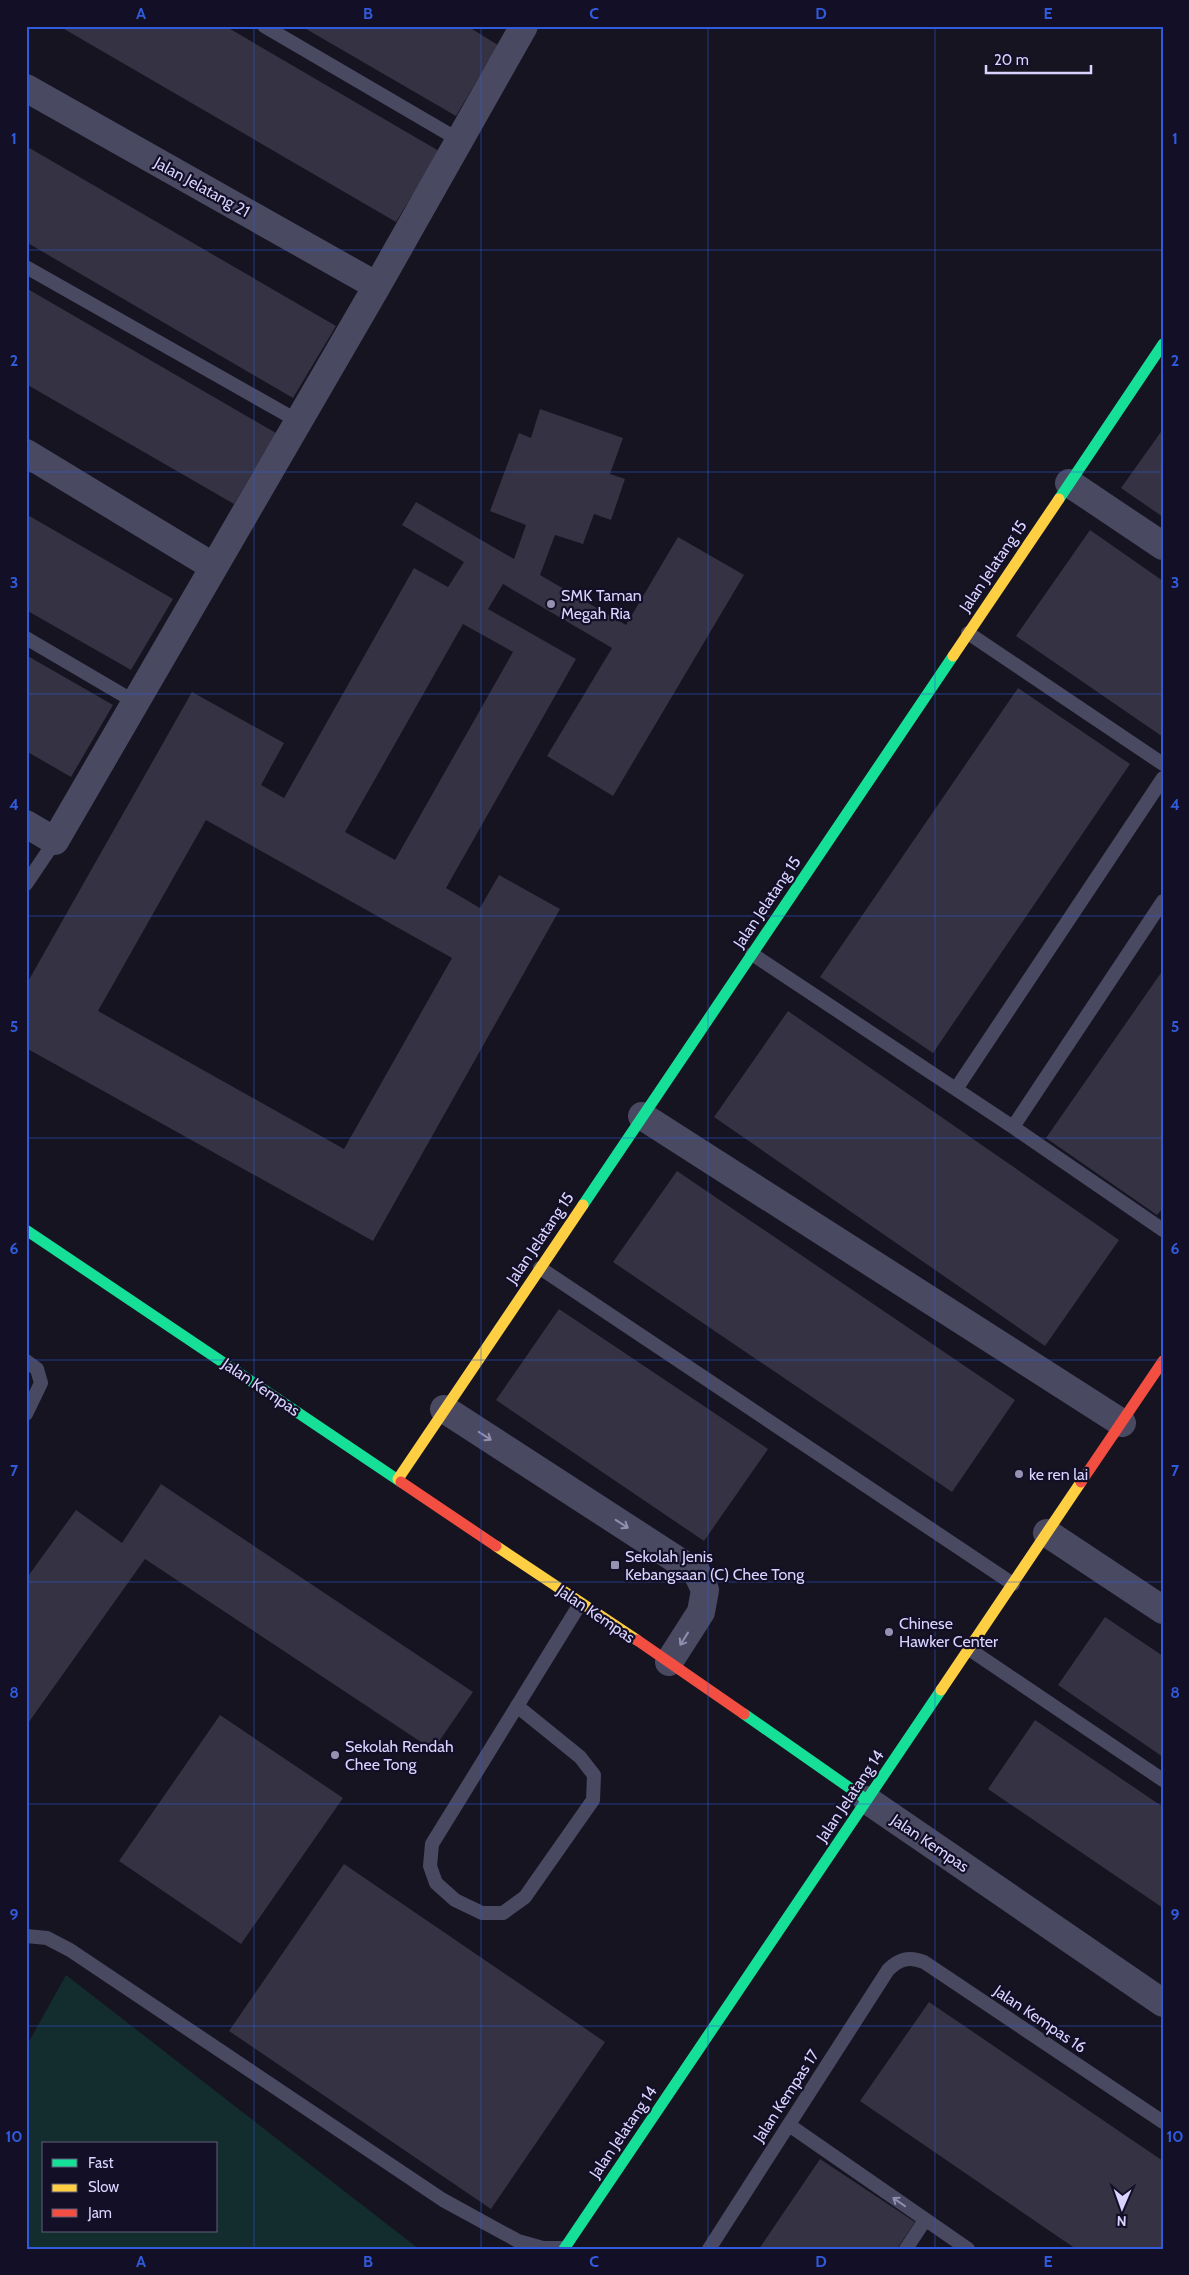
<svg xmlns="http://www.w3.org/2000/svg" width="1189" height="2275" viewBox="0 0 1189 2275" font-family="Cabin,sans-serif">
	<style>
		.green { fill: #132c2d; fill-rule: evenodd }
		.building { fill: #343243; fill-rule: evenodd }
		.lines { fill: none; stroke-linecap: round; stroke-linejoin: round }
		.lane { stroke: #4a4962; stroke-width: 14 }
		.street { stroke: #4a4962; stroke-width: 28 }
		.fast { stroke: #16e098; stroke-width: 11 }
		.slow { stroke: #ffcf43; stroke-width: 11 }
		.jam { stroke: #f24e42; stroke-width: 11 }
		.oneway { stroke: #928eb0 }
		.grid { fill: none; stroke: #305bdc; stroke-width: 1; stroke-opacity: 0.55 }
		.poi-dot { fill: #9591b1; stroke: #130f26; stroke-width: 2 }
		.labels { text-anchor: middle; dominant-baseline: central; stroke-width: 4.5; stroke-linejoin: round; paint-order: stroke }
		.street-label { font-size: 16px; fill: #d9d4ff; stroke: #130f26 }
		.poi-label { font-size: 16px; fill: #d9d4ff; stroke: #130f26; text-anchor: start }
		.neatline { fill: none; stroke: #305bdc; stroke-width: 2 }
		.grid-label { font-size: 16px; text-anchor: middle; font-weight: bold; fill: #305bdc }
	</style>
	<rect width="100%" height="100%" fill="#161421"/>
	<!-- green -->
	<path class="green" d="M66,1975l353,274h-393v-202zM44,2144h172v87h-172z"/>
	<!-- building -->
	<path class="building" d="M59,26h166l214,125 -43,71z
		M301,26h166l31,19 -42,71z
		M26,146l310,180 -43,72 -267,-156z
		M26,288l250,145 -42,71 -208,-120z
		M540,409l83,29 -13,36 15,5 -14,41 -17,-6 -11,30 -28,-9 -15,40 86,50 52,-88 66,38 -131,221 -66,-40 65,-108 -109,-64 -15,25 88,50 -130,229 34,20 19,-33 61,34 -187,332 -347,-193v-63l166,-293 92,51 -23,42 23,13 130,-230 34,19 16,-25 -62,-37 14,-23 98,57 12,-34 -36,-14 29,-78 12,5zM463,624l50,28 -118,208 -50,-28zM206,820l246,138 -108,191 -246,-138z
		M1163,429v88l-42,-29z
		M26,514l147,85 -42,71 -105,-60z
		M1090,530l73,51v156l-147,-101z
		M26,655l87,50 -42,72 -45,-26z
		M1018,688l112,76 -197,289 -113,-76z
		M1163,970v238l-6,7 -111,-77z
		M788,1011l331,229 -74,106 -331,-229z
		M677,1171l338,229 -63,92 -339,-230z
		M559,1309l209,140 -64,92 -208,-141z
		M161,1484l312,208 -40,58 -288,-191 -119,167v-147l50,-69 46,33z
		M1105,1617l58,39v101l-105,-72z
		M220,1715l123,83 -102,146 -122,-83z
		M1035,1720l128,87v101l-175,-119z
		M344,1864l261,178 -114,167 -262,-178z
		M929,2002l234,159v88h-87l-216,-148z
		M820,2159l95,63 -18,27h-138z"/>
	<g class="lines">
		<!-- lane -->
		<path class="lane" d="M264,26l195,114
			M26,267l272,154
			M968,633l195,131
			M26,638l109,64
			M26,884l29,-43
			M752,954l261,173 150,103
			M956,1089l207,-311
			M1013,1127l150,-226
			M540,1268l473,316
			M26,1361l11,8 4,14 -15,31
			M969,1649l194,131
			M517,1706l63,51 14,18 -1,25 -68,97 -22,16h-21l-27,-13 -19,-17 -6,-17 2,-22 148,-240
			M26,1936l21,2 23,12 373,250 75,41 25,7h21
			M789,2125l179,124
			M709,2249l179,-279c11,-11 21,-14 36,-8l239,160
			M906,2249l19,-29"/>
		<!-- street -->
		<path class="street" d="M26,88l351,198
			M26,453l188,114
			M1069,483l94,63
			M26,824l29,17 322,-555 147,-260
			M642,1116l480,307
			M444,1409l253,164 8,17 -4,22 -32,50
			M1047,1533l116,77
			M867,1800l296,203"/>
		<!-- fast -->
		<path class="fast" d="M1059,499l104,-155
			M583,1205l370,-549
			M26,1230l375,252
			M744,1714l123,86
			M564,2249l377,-559"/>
		<!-- slow -->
		<path class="slow" d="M953,656l106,-157
			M398,1479l185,-274
			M496,1546l141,94
			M941,1690l140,-208"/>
		<!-- jam -->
		<path class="jam" d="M401,1482l95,64
			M1081,1482l82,-121
			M637,1640l107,74"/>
	</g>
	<!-- one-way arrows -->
	<defs><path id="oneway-shaft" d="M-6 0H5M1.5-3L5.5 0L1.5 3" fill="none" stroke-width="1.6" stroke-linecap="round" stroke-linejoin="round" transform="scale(1.25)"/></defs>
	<g class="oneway">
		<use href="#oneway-shaft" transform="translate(485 1436) rotate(33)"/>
		<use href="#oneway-shaft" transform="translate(622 1524) rotate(33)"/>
		<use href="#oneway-shaft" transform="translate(684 1639) rotate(122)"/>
		<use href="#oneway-shaft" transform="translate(899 2202) rotate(-145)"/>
	</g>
	<!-- grid -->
	<path class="grid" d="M254,26v2223M481,26v2223M708,26v2223M935,26v2223M26,250h1137M26,472h1137M26,694h1137M26,916h1137M26,1138h1137M26,1360h1137M26,1582h1137M26,1804h1137M26,2026h1137"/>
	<!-- markers -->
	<g class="poi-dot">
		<circle cx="551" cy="604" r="5"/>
		<circle cx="1019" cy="1474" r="5"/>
		<rect x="610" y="1560" width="10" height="10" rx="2.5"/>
		<circle cx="889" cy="1632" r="5"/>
		<circle cx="335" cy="1755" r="5"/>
	</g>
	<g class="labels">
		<!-- street labels -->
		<g class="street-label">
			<text transform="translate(202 187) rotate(29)">Jalan Jelatang 21</text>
			<text transform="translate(993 566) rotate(-56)">Jalan Jelatang 15</text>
			<text transform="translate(767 902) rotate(-56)">Jalan Jelatang 15</text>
			<text transform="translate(540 1238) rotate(-56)">Jalan Jelatang 15</text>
			<text transform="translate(261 1387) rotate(34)">Jalan Kempas</text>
			<text transform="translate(596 1614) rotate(34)">Jalan Kempas</text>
			<text transform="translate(850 1796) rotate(-56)">Jalan Jelatang 14</text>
			<text transform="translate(930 1843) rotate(34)">Jalan Kempas</text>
			<text transform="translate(1040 2019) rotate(34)">Jalan Kempas 16</text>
			<text transform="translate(786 2096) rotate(-57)">Jalan Kempas 17</text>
			<text transform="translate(623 2132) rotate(-56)">Jalan Jelatang 14</text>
		</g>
		<!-- poi labels -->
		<g class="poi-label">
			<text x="561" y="595">SMK Taman<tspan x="561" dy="18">Megah Ria</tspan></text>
			<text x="1029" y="1474">ke ren lai</text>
			<text x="625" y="1556">Sekolah Jenis<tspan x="625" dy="18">Kebangsaan (C) Chee Tong</tspan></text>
			<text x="899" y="1623">Chinese<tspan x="899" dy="18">Hawker Center</tspan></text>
			<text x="345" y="1746">Sekolah Rendah<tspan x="345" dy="18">Chee Tong</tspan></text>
		</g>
	</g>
	<!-- border -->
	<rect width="1189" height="2275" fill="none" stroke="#130f26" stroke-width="55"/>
	<!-- legend -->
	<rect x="42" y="2142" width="175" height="90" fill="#130f26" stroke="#625e7d"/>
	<rect x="52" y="2159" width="25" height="8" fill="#16e098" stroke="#625e7d"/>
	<text x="88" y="2168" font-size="15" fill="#d9d4ff">Fast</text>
	<rect x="52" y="2184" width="25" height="8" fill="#ffcf43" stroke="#625e7d"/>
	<text x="88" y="2192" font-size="15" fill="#d9d4ff">Slow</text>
	<rect x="52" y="2209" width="25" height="8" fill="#f24e42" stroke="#625e7d"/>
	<text x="88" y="2218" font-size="15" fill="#d9d4ff">Jam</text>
	<!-- north arrow -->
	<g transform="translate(1122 2208) rotate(182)" stroke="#130f26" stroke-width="4" paint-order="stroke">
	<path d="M0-4L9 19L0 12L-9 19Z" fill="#d9d4ff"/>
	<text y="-8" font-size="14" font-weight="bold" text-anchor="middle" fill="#d9d4ff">N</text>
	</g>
	<!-- scale -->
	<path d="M986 65v8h105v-8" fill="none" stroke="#d9d4ff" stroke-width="2.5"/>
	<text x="994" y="65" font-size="15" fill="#d9d4ff" stroke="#130f26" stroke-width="4" paint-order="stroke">20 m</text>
	<rect x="28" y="28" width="1134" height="2220" class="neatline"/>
	<g class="grid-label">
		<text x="141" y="19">A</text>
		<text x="368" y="19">B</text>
		<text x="594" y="19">C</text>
		<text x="821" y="19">D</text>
		<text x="1048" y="19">E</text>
		<text x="14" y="144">1</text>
		<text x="1175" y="144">1</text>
		<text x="14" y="366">2</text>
		<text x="1175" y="366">2</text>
		<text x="14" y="588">3</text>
		<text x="1175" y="588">3</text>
		<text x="14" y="810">4</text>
		<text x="1175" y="810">4</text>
		<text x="14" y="1032">5</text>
		<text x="1175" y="1032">5</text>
		<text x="14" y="1254">6</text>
		<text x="1175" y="1254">6</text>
		<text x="14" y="1476">7</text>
		<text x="1175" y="1476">7</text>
		<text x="14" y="1698">8</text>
		<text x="1175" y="1698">8</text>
		<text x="14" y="1920">9</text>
		<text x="1175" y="1920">9</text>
		<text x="14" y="2142">10</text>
		<text x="1175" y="2142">10</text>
		<text x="141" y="2267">A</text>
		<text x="368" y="2267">B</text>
		<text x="594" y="2267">C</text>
		<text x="821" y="2267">D</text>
		<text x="1048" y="2267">E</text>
	</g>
</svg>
